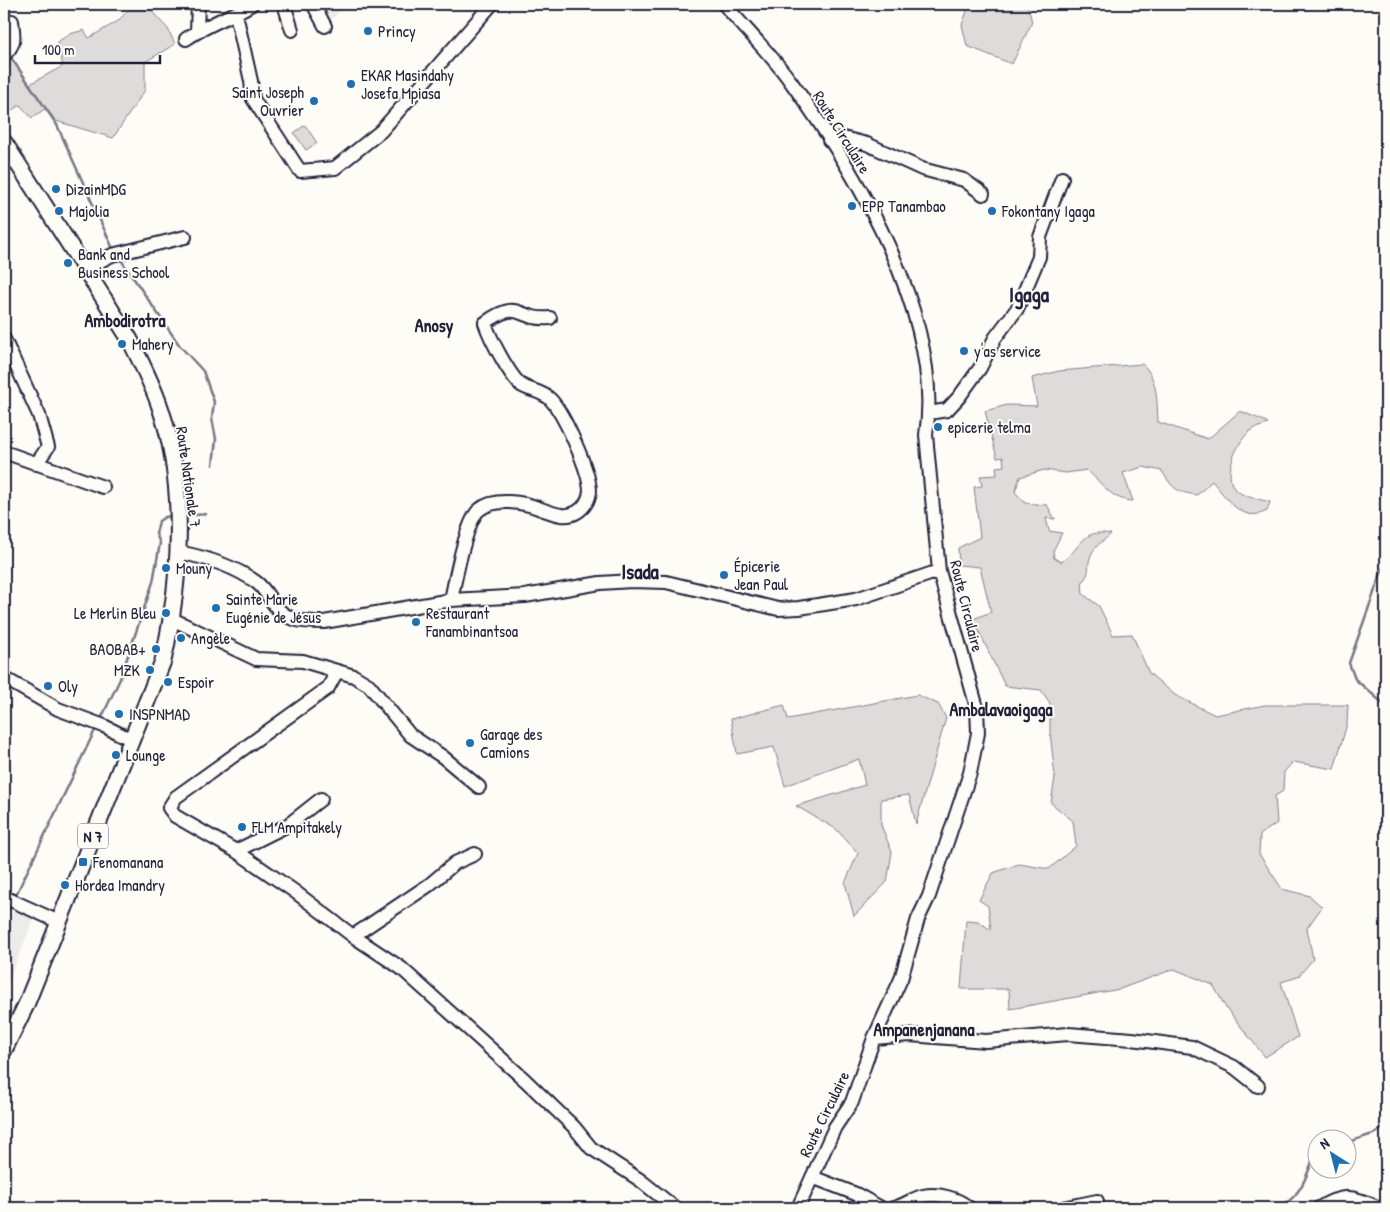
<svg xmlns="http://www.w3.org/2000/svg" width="1390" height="1212" viewBox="0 0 1390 1212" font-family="'Patrick Hand',sans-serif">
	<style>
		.built { fill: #ecece9 }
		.green { fill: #dddcdb; stroke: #807f8b }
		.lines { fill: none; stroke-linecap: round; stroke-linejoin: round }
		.stream { stroke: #787885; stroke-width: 2.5 }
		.minor-casing { stroke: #22223b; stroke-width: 16 }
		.major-casing { stroke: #22223b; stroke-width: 19 }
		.minor { stroke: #fdfcf7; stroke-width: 12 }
		.major { stroke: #fdfcf7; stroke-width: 15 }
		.poi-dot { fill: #1f6fb2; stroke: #fdfcf7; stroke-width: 2 }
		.labels { text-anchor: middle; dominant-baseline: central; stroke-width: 4; stroke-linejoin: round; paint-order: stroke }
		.shield { fill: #fdfcf7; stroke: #646373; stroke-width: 1 }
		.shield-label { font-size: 15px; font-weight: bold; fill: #22223b }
		.poi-label { font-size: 16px; fill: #22223b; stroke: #fdfcf7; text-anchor: start }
		.street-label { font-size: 16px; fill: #22223b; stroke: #fdfcf7 }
		.neighbourhood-label { font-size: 18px; font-weight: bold; fill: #22223b; stroke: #fdfcf7 }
		.district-label { font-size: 21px; font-weight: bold; fill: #22223b; stroke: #fdfcf7 }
	</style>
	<rect width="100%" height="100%" fill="#fdfcf7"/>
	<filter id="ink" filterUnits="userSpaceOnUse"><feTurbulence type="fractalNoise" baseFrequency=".02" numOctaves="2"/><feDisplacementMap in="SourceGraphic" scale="10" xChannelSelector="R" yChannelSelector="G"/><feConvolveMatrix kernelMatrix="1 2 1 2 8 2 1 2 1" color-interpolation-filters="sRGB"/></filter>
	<g filter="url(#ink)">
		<!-- built -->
		<path class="built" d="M313,4h34l-22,22z
			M16,906l19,10 -31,76v-59z"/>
		<!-- green -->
		<path class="green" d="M134,4h11l23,25 7,15 -30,18v28l-32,48 -57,-17 -10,-13 -14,10 -12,-13 -16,11v-67l26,35 33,-18 -6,-24 13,-8 14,-4 5,8 29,-17z
			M966,4h63l-1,3 4,15 -20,42 -45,-18 -5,-21 5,-14z
			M305,125l12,18 -11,7 -12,-17z
			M1142,364c16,13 15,39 16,58l50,17 32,-28 27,11 1,2c-5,2 -11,3 -15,5 -15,9 -33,48 -16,62 9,7 23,8 33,11l-3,9c-26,13 -40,-13 -55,-30l-15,14c-21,-3 -24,-6 -35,-24l-19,-4 -20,6 10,28c-20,0 -32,-18 -46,-31l-21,3 -22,-3 -24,7 -5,15 10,11 22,2 8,14 -9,-1 3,13 13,2 -9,18 1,7 7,4c22,-14 19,-34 50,-28 -8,7 -18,13 -21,24 -4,13 2,12 -8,25l1,11 16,12 14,29 19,-1 17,39 26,22 40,20 50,-10h83l-1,19 -13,45 -41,-7 -9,10 -1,19 -8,5 2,27 -17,12 -1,19 23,35 28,7 12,11 -15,21 6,31 -15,18 -17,5 17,55 -33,20 -39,-49 -13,-23 -39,-16 -54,20 -110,20 -1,-20h-48l5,-69 12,1 13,9 -3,-24 -9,-6 14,-27 26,-9 30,5 27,-23 -3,-25 -22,-18 4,-26 -5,-45v-29l-9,-13 -36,-4 -32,-67 18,-7 -11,-45 -21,-2 -1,-17 22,-11 -6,-50 8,-1 -2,-10 17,-1 -1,-8 8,-1 -1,-9 -6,1 -12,-47 22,-6 30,1 -5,-28 27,-7z
			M917,695l21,9 8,14 -30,106 -7,-29 -28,4v26l11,27 -5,30 -33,34 -9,-33 13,-30 -22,-24 -40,-23 69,-21 -6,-26 -74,27 -11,-39 -37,7 -6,-35 53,-14 4,14z"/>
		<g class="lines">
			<!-- stream -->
			<path class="stream" d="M10,56l47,69 57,126
				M119,257l61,89 23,25 11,31 -2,16 4,21 -3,26
				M184,516l22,-2
				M1386,559l-37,104 6,16 31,27
				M100,721l20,-42 33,-97 7,-39 -4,-9 3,-13 6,-4 6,-1
				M15,897l81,-169
				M1386,911v1
				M4,921l7,-17
				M1386,1065v18
				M1348,1142l28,-9 10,-8
				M1286,1203c18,-11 24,-38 32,-57"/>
			<!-- minor casing -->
			<g class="minor-casing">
				<path id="minor" d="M284,4l8,26
					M313,4l12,22
					M724,4c22,26 47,50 67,78 66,91 153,237 135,353l13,136 38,137 1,25 -8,40 -41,123 -11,23 -17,60 -27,59 -22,64 -17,25 -37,81
					M236,14l15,67 2,18 47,72 35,-3 46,-37 111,-127
					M197,31l1,-27
					M186,39c21,-15 45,-22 66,-35
					M4,55c12,-11 10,-18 8,-34
					M829,140l14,-2 24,6 55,25 42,11 19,14
					M85,269l27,-14 73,-18
					M4,339l35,76 9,32 -12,17
					M929,413l18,-3 12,-13 21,-29 15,-30 22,-29 22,-52 1,-20 22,-59
					M4,452l99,35
					M178,552c26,5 56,14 78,30 8,6 12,14 17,21 13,19 30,19 51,19l127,-22 74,-4 75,-13 32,-2 34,1 112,27 21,-1 57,-9 83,-28
					M451,600c4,-19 15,-79 28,-90 15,-13 45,-8 62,-1 12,4 24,10 36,3 7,-4 13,-13 13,-22 -1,-20 -25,-74 -39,-90 -8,-9 -21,-9 -30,-15 -12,-10 -31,-47 -36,-62 36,-26 31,-2 65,-5
					M172,619l84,40 47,2 51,15 15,9 41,50 33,22 36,30
					M330,669l4,8 -6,11 -138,99 -14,10 -7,11 6,8 61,35 58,40 59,45 48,32 124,112 49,47 17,21 49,32 35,28
					M4,678l54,31 46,17 28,14
					M236,851l52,-26 33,-26
					M4,897l55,25
					M353,936l76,-51 26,-22 20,-9
					M874,1038l36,-3 76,6 82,-7 64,5 60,8 42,20 24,19
					M812,1177l44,17 25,14
					M893,1208c11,-2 20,-10 30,-12 15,-3 35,2 46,12
					M1063,1208l34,-7
					M1319,1208c25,-15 35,-12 60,0"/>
			</g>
			<!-- major casing -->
			<g class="major-casing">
				<path id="major" d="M4,142l125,196c11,22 23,45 31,69 27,79 21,174 3,254l-137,344 -22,45"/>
			</g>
			<!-- minor -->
			<use href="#minor" class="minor"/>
			<!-- major -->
			<use href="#major" class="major"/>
		</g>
	</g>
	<!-- markers -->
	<g class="poi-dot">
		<circle cx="368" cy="31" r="5"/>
		<circle cx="351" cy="84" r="5"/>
		<circle cx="314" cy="101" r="5"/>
		<circle cx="56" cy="189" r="5"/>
		<circle cx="852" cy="206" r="5"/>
		<circle cx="59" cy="211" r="5"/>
		<circle cx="992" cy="211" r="5"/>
		<circle cx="68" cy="263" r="5"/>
		<circle cx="122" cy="344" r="5"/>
		<circle cx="964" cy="351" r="5"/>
		<circle cx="938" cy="427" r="5"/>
		<circle cx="166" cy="568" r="5"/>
		<circle cx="724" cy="575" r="5"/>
		<circle cx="216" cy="608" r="5"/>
		<circle cx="166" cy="613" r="5"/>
		<circle cx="416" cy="622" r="5"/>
		<circle cx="181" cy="638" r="5"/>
		<circle cx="156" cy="649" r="5"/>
		<circle cx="150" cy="670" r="5"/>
		<circle cx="168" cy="682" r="5"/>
		<circle cx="48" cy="686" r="5"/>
		<circle cx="119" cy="714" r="5"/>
		<circle cx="470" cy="743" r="5"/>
		<circle cx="116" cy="755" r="5"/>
		<circle cx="242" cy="827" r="5"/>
		<rect x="78" y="857" width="10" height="10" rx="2.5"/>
		<circle cx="65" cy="885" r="5"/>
	</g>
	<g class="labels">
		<!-- shield labels -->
		<rect class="shield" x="78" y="823.5" width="30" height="25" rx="4"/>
		<g class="shield-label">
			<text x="93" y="836">N 7</text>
		</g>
		<!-- poi labels -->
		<g class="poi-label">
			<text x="378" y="31">Princy</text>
			<text x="361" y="75">EKAR Masindahy<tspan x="361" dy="18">Josefa Mpiasa</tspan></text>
			<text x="304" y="92" text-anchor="end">Saint Joseph<tspan x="304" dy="18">Ouvrier</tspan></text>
			<text x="66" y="189">DizainMDG</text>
			<text x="862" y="206">EPP Tanambao</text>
			<text x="69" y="211">Majolia</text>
			<text x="1002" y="211">Fokontany Igaga</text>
			<text x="78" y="254">Bank and<tspan x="78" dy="18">Business School</tspan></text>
			<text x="132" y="344">Mahery</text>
			<text x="974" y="351">y'as service</text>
			<text x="948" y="427">epicerie telma</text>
			<text x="734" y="566">Épicerie<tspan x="734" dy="18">Jean Paul</tspan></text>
			<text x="176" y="568">Mouny</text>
			<text x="226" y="599">Sainte Marie<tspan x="226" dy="18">Eugénie de Jésus</tspan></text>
			<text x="156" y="613" text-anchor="end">Le Merlin Bleu</text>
			<text x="426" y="613">Restaurant<tspan x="426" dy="18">Fanambinantsoa</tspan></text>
			<text x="191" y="638">Angèle</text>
			<text x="146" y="649" text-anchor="end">BAOBAB+</text>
			<text x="140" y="670" text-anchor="end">MZK</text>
			<text x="178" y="682">Espoir</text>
			<text x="58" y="686">Oly</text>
			<text x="129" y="714">INSPNMAD</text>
			<text x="480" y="734">Garage des<tspan x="480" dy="18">Camions</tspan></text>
			<text x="126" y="755">Lounge</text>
			<text x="252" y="827">FLM Ampitakely</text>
			<text x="93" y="862">Fenomanana</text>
			<text x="75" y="885">Hordea Imandry</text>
		</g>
		<!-- street labels -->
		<g class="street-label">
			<text transform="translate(842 132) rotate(58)">Route Circulaire</text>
			<text transform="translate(189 477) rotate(82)">Route Nationale 7</text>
			<text transform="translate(967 606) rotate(76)">Route Circulaire</text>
			<text transform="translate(824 1114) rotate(-64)">Route Circulaire</text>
		</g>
		<!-- neighbourhood labels -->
		<g class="neighbourhood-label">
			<text x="125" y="320">Ambodirotra</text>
			<text x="434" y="325">Anosy</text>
			<text x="1001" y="709">Ambalavaoigaga</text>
			<text x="924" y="1029">Ampanenjanana</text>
		</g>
		<!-- district labels -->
		<g class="district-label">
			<text x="1029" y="294">Igaga</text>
			<text x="640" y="571">Isada</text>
		</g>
	</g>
	<!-- margin -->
	<rect width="1390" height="1212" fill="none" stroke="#fdfcf7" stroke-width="20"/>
	<rect x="10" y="10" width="1370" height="1192" fill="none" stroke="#22223b" stroke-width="2" filter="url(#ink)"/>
	<!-- north arrow -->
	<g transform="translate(1332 1154) rotate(324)"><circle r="24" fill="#fdfcf7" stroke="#a5a5ac"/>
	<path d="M0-4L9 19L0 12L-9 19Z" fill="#1f6fb2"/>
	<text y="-8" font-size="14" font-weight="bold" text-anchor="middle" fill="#22223b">N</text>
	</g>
	<!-- scale -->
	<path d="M35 55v8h125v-8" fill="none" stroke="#22223b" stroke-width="2.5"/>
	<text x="42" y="55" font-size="15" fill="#22223b" stroke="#fdfcf7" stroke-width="4" paint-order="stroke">100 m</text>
</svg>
